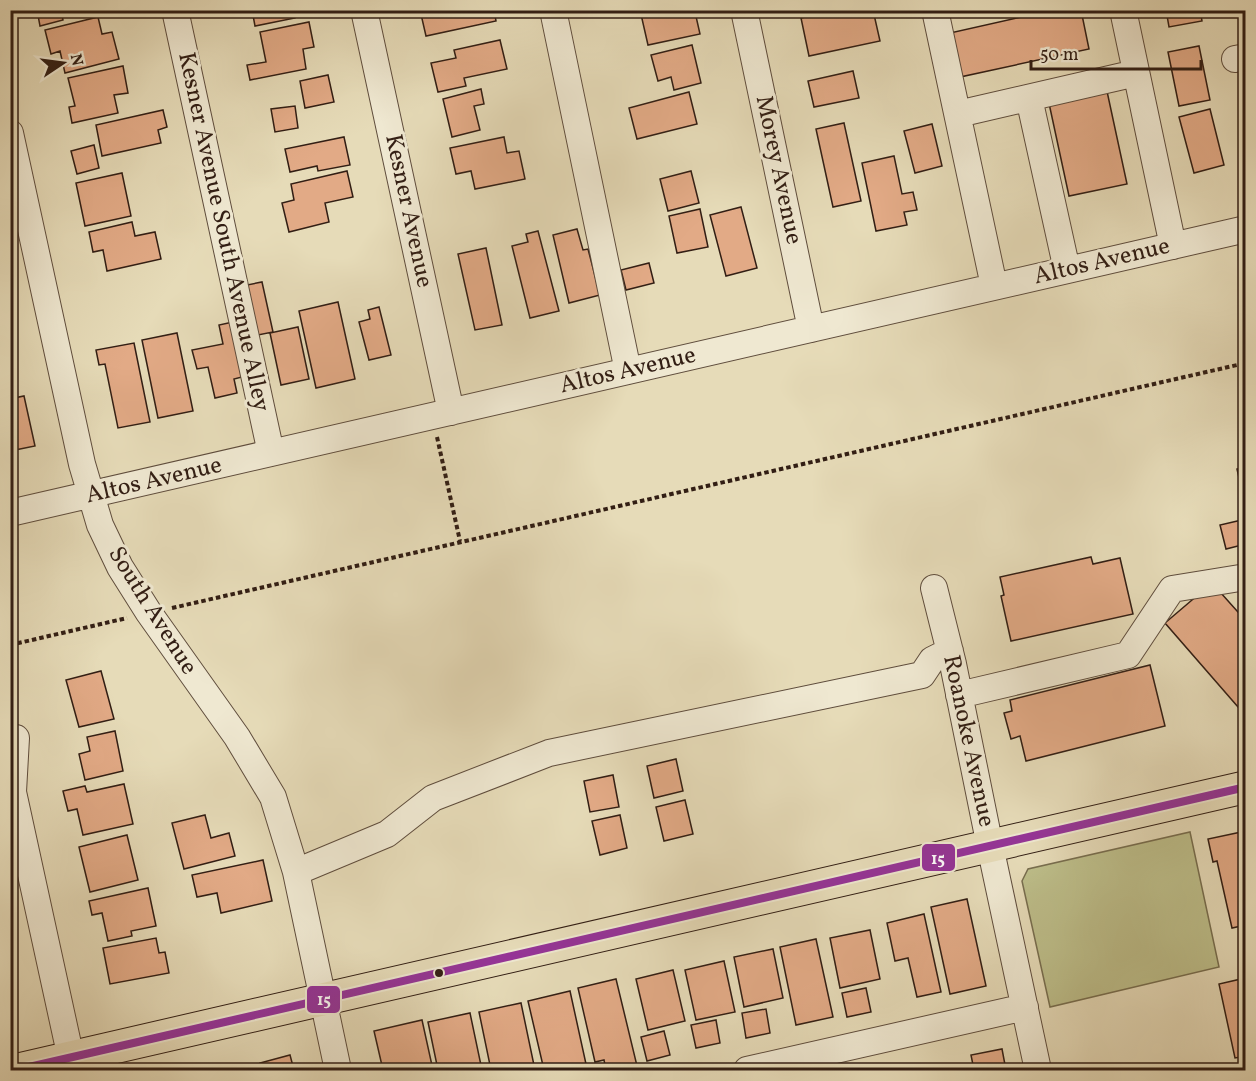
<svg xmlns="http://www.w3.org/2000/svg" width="1256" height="1081" viewBox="0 0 1256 1081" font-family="Vollkorn,serif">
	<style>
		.green { fill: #bdbe8a; stroke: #786e4f; stroke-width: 1.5 }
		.building { fill: #e2aa86; stroke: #321e14; stroke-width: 1.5 }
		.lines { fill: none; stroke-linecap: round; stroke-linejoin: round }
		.minor-casing { stroke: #5f4d3d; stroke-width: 28 }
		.major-casing { stroke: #321e14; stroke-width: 34 }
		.path { stroke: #321e14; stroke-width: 4; stroke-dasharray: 4.5 3; stroke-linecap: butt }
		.minor { stroke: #efe8d1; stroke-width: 26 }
		.major { stroke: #e6dbb8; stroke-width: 32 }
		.bus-1-casing { stroke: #efe8d1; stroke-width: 12 }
		.bus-1 { stroke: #953497; stroke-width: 8 }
		.bus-dot { fill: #321e14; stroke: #efe8d1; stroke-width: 2 }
		.labels { text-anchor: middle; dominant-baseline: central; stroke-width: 6; stroke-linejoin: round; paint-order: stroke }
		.street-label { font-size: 24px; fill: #321e14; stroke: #efe8d1 }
		.line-badge { stroke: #efe8d1; stroke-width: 2 }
		.badge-label { font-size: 16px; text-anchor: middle; font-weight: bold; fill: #fff }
	</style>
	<rect width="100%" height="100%" fill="#e6dbb8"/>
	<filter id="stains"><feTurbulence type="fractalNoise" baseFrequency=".00333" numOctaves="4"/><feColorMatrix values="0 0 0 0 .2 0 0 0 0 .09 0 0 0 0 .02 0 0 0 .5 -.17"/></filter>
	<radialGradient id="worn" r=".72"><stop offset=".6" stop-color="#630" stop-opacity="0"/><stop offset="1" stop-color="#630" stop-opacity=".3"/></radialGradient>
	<!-- green -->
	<path class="green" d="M1190,832l29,135 -169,40 -28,-126 6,-12z"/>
	<!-- building -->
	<path class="building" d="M37,10h24l2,10 -23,6z
		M252,10h42l1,8 -40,8z
		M420,10h74l2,11 -70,15z
		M640,10h36l2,6 17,-4 5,22 -52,11z
		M835,10h38l7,31 -71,15 -8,-38z
		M1053,10h28l8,39 -129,28 -10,-44z
		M1166,10h34l2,11 -33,6z
		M98,17l4,17 10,-2 7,27 -54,14 -5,-22 -9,3 -6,-24z
		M309,22l5,25 -11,2 3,20 -56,11 -3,-15 19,-3 -6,-30z
		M500,40l7,29 -43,9 2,8 -28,6 -7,-29 25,-5 -2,-8z
		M692,45l9,38 -27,7 -3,-13 -13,4 -7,-26z
		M1199,46l11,54 -31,6 -11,-54z
		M123,66l5,27 -14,2 4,18 -46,10 -3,-16 6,-1 -7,-28z
		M853,71l6,27 -45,9 -6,-26z
		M328,75l6,27 -29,6 -5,-27z
		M1105,82l22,102 -58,12 -22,-102z
		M481,89l3,15 -10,2 6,24 -28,7 -9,-38z
		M689,92l8,32 -60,15 -8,-31z
		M295,106l3,22 -23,4 -4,-23z
		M1210,109l14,56 -30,8 -15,-56z
		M163,110l4,17 -9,3 3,13 -59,13 -6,-31z
		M844,123l17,78 -28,6 -17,-78z
		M932,124l10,42 -27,7 -11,-42z
		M344,137l6,28 -32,6 -1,-5 -27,6 -5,-23z
		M504,137l3,16 12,-2 6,28 -50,10 -4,-18 -15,3 -6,-26z
		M94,145l5,23 -22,6 -6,-23z
		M894,156l8,38 11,-2 4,18 -13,2 3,13 -31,6 -14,-68z
		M347,171l6,26 -28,6 4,19 -40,10 -7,-29 12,-3 -3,-16z
		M691,171l8,32 -31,8 -8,-32z
		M122,173l9,43 -46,10 -9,-43z
		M741,207l16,61 -31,8 -16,-61z
		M700,209l8,38 -31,6 -8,-37z
		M132,222l3,14 20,-4 6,27 -54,12 -4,-21 -10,2 -4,-20z
		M577,229l6,21 5,-1 12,46 -31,8 -16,-68z
		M538,231l21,80 -29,7 -18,-72 16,-4 -2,-8z
		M486,248l16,77 -27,5 -17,-76z
		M649,263l5,20 -28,7 -5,-20z
		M262,282l11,50 -20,4 -11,-50z
		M338,302l17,77 -39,9 -17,-77z
		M379,307l12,48 -22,5 -10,-38 11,-3 -2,-9z
		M242,320v57l-8,2 3,14 -22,5 -7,-31 -11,2 -5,-19 31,-6 -4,-19z
		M298,327l11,52 -28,6 -11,-52z
		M177,333l16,78 -35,7 -16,-78z
		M134,343l16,79 -32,6 -13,-64 -6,1 -3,-15z
		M10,381l4,17 10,-2 11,50 -25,5z
		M1246,467v23l-4,1 -5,-22z
		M1246,519v25l-20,5 -6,-24z
		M1091,557l2,7 27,-6 13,56 -122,27 -10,-45 3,-1 -4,-18z
		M1212,583l34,38 -1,94 -80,-92z
		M1150,665l15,61 -139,35 -6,-25 -9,3 -7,-26 8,-2 -2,-11z
		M101,671l13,48 -35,8 -13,-47z
		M115,731l8,40 -38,9 -6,-26 11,-3 -3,-14z
		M676,759l7,32 -29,7 -7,-32z
		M613,775l6,32 -29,5 -6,-31z
		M124,784l9,40 -50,11 -6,-26 -9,2 -5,-20 22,-5 2,6z
		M685,800l8,34 -29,7 -8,-34z
		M205,815l6,23 18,-5 6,23 -51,13 -12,-46z
		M620,815l7,33 -27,7 -8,-34z
		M1246,831v94l-14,3 -15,-67 -4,1 -5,-23z
		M127,835l11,45 -48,12 -11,-45z
		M263,860l9,41 -51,12 -4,-20 -20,4 -5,-22z
		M148,888l8,38 -25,5 1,5 -24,5 -6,-28 -10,2 -3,-14z
		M967,899l19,87 -36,8 -19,-87z
		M924,914l17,78 -24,5 -9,-39 -13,3 -8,-38z
		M870,930l10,49 -40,9 -10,-50z
		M156,938l3,15 6,-1 4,21 -59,11 -7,-36z
		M816,939l17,78 -37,8 -16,-78z
		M773,949l10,49 -39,9 -10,-50z
		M724,961l11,51 -39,8 -11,-50z
		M673,970l12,51 -37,9 -12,-51z
		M616,979l22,91h-32l-2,-10 -9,2 -17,-74z
		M1241,979l1,4 4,-1v74l-11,2 -16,-74z
		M866,988l5,24 -24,5 -5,-24z
		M570,991l16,73 -9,2 2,4h-35l-16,-69z
		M521,1003l14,67h-44l-12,-58z
		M766,1009l4,24 -24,5 -4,-25z
		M470,1013l12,57h-44l-10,-48z
		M422,1020l11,50h-50l-9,-39z
		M716,1020l4,23 -24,5 -5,-23z
		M664,1031l6,24 -23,6 -6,-24z
		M1002,1049l4,21h-32l-3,-15z
		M290,1055l4,15h-32l-2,-7z"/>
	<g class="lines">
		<!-- minor casing -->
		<g class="minor-casing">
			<path id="minor" d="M175,10l96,443
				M364,10l87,402
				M553,10l75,361
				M744,10l67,319
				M935,10l59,276
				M1123,10l50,236
				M1235,59l11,-2
				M1029,98l38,172
				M958,114l178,-41
				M10,133l72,331 18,61 20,42 29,46 88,124 36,60 23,75 42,198
				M10,513l1236,-284
				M934,588l19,76 37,182 48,224
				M959,695l169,-40 44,-66 74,-12
				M16,738l-3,54 58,266
				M296,872l91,-38 46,-36 116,-45 373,-78 10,-15 18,-9
				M747,1070l278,-63"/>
		</g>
		<!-- major casing -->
		<g class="major-casing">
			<path id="major" d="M16,1070l1230,-283"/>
		</g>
		<!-- path -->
		<path class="path" d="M437,437l23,104
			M172,608l1074,-245
			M10,645l117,-27"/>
		<!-- minor -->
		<use href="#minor" class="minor"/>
		<!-- major -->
		<use href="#major" class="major"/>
		<!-- bus-1 casing -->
		<g class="bus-1-casing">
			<path id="bus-1" d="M16,1070l1230,-283"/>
		</g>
		<!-- bus-1 -->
		<use href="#bus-1" class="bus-1"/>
	</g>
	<!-- markers -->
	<circle class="bus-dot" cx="439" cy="973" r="5"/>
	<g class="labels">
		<!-- street labels -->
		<g class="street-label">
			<text transform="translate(778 170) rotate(78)">Morey Avenue</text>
			<text transform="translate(408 211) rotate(78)">Kesner Avenue</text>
			<text transform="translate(223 232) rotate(78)">Kesner Avenue South Avenue Alley</text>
			<text transform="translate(1102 262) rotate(-13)">Altos Avenue</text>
			<text transform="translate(628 371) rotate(-13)">Altos Avenue</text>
			<text transform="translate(154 481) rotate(-13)">Altos Avenue</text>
			<text transform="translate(152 611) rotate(58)">South Avenue</text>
			<text transform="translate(968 741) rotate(78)">Roanoke Avenue</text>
		</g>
	</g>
	<g class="line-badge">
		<rect x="921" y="843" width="35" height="29" rx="6" fill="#953497"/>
		<rect x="306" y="985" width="35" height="29" rx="6" fill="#953497"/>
	</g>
	<g class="badge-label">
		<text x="938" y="864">15</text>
		<text x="324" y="1005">15</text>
	</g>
	<!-- margin -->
	<rect width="1256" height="1081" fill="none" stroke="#e6dbb8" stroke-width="36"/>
	<rect x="12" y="12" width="1232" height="1057" fill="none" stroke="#321e14" stroke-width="3"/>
	<rect x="18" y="18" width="1220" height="1045" fill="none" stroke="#321e14" stroke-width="1.5"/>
	<!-- north arrow -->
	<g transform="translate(63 63) rotate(77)" stroke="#efe8d1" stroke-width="4.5" paint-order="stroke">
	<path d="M0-4.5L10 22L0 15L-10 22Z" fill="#321e14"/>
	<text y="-9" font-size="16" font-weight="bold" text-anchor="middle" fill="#321e14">N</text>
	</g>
	<!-- scale -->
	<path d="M1031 60v9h170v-9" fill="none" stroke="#321e14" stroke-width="3"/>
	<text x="1040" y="60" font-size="18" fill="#321e14" stroke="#efe8d1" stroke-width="4.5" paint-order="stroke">50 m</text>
	<rect width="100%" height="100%" filter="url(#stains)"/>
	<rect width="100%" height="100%" fill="url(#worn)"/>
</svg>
